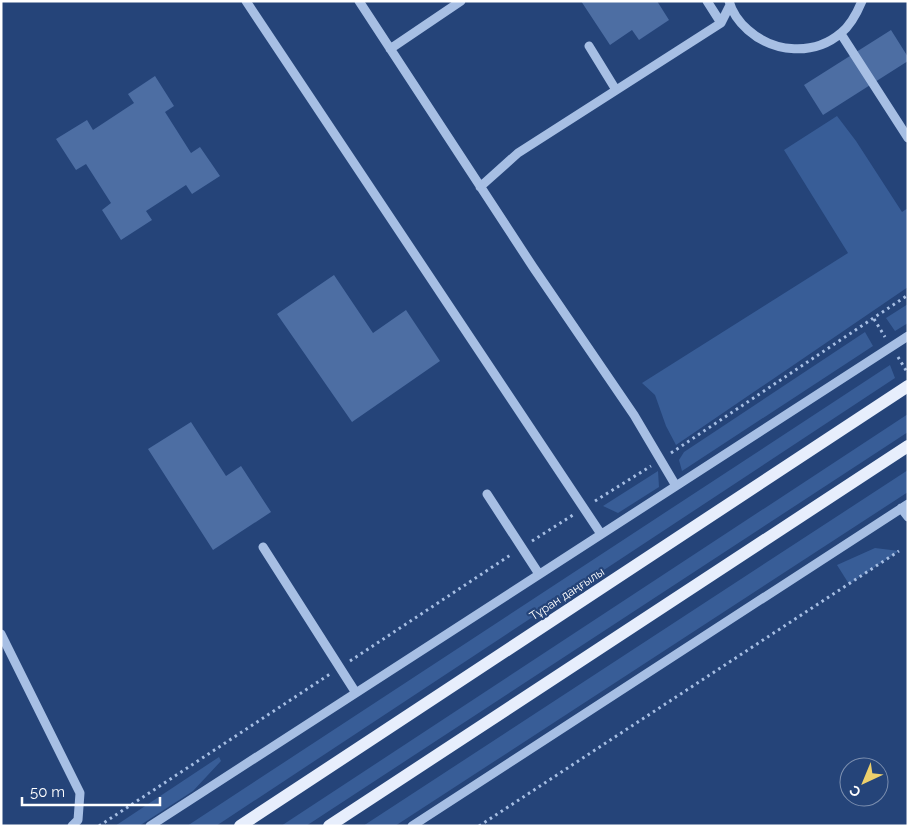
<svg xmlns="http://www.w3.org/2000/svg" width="909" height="827" viewBox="0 0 909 827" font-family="Raleway,sans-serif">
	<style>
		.green { fill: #385d97 }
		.building { fill: #4d6ea3 }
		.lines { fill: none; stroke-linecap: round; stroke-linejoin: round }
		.path { stroke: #a7bfe4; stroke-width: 3; stroke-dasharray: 2.5 4; stroke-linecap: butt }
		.minor { stroke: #a7bfe4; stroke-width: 9 }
		.major { stroke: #e7eefc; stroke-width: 12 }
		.labels { text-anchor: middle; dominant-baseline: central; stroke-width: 4.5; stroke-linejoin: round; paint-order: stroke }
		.street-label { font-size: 12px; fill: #fff; stroke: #254479 }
	</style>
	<rect width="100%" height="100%" fill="#254479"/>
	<!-- green -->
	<path class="green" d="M837,116l19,25 46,71 6,-4v79l-232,158 -10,-19 -11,-31 -13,-12 206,-130 -64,-103z
		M908,304v19l-13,8 -9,-13z
		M865,332l8,14 -191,125 -3,-11 5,-8z
		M890,365l5,13 -679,448h-29z
		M908,414v18l-602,394h-25z
		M908,470v22l-513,334h-32z
		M658,471l1,16 -41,26 -15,-7z
		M875,548l24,3 -50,33 -12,-19z
		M219,757l2,4 -28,30 -54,35h-24z"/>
	<!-- building -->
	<path class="building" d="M581,1h76l12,19 -30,20 -7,-10 -22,15z
		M891,30l17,27v4l-85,54 -19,-30z
		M155,76l19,30 -9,6 26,41 9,-6 20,29 -28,18 -6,-9 -40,26 6,9 -31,20 -19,-30 9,-7 -25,-39 -10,6 -20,-31 31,-19 6,10 41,-27 -6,-9z
		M334,275l39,58 33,-23 34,51 -88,61 -75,-108z
		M191,422l35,54 15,-10 30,46 -58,38 -65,-101z"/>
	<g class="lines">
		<!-- path -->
		<path class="path" d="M874,319l11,18
			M898,357l9,15
			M671,453l237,-158
			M595,501l56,-35
			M532,541l41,-26
			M350,661l162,-107
			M99,826l231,-152
			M479,826l420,-275"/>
		<!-- minor -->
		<path class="minor" d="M246,1l355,533
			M359,1l174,266 101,148 42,71
			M707,1l14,22
			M729,1c3,11 11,22 19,29 26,23 66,26 93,3 10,-8 16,-20 21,-32
			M841,34l67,104
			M589,46l27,44
			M390,49l71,-48
			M480,187l38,-34 203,-130 9,-18
			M487,494l52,80
			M901,508l7,9
			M263,547l93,146
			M1,634l79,159 -2,27 -6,6
			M150,826l758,-490
			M412,826l496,-322"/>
		<!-- major -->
		<path class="major" d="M240,826l668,-440
			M329,826l579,-380"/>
	</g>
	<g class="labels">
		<!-- street labels -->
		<g class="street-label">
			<text transform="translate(567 594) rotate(-33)">Тұран даңғылы</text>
		</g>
	</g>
	<!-- border -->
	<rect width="909" height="827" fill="none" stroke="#ffffff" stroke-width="5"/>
	<!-- north arrow -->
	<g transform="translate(864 782) rotate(224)"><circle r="24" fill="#254479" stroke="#7c8faf"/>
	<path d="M0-4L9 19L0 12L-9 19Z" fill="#edd06c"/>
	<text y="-8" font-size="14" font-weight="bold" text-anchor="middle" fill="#ffffff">С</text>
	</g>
	<!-- scale -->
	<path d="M22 797v8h138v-8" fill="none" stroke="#ffffff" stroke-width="2.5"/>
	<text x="30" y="797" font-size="15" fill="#ffffff" stroke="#254479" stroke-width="4" paint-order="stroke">50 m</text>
</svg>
